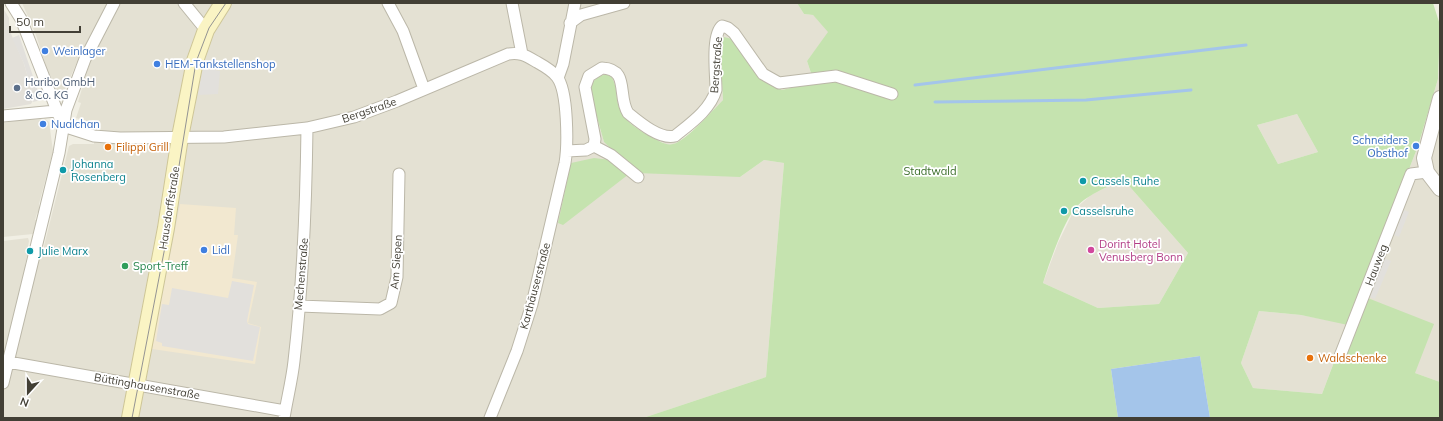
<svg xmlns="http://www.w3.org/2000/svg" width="1443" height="421" viewBox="0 0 1443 421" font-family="Mulish,sans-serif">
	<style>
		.residential { fill: #e4e1d3 }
		.commercial { fill: #f2e8d0 }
		.industrial { fill: #e3e0d9 }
		.green { fill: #c5e3af; fill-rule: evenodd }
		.parking { fill: #e2e0dc }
		.water { fill: #a4c5ea }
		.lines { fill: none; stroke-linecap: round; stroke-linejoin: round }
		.stream { stroke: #a4c5ea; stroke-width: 3 }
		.minor-casing { stroke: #bbb7a8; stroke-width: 13 }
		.tertiary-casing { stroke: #bbb7a8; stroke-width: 16 }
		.secondary-casing { stroke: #cec697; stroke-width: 18 }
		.minor { stroke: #fff; stroke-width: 11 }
		.tertiary { stroke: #fff; stroke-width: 14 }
		.secondary { stroke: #faf4c4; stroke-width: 16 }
		.tram { stroke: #939393; stroke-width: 1 }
		.shop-dot { fill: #3f7fe0; stroke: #fff; stroke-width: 1.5 }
		.service-dot { fill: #5c6f8a; stroke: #fff; stroke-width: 1.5 }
		.food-dot { fill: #e8710a; stroke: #fff; stroke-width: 1.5 }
		.culture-dot { fill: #0f9aa8; stroke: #fff; stroke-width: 1.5 }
		.hotel-dot { fill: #d1479c; stroke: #fff; stroke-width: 1.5 }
		.leisure-dot { fill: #2e9e5b; stroke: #fff; stroke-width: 1.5 }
		.labels { text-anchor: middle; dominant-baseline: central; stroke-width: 3.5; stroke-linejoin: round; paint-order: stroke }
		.shop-label { font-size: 11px; fill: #366cbe; stroke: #fff; text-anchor: start }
		.street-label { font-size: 11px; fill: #423f35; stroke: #fff }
		.service-label { font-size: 11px; fill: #4e5e75; stroke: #fff; text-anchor: start }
		.food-label { font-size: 11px; fill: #c56008; stroke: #fff; text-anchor: start }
		.culture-label { font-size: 11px; fill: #0d838f; stroke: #fff; text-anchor: start }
		.park-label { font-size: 11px; fill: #3d6f2c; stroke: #fff }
		.hotel-label { font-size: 11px; fill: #b23c85; stroke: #fff; text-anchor: start }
		.leisure-label { font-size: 11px; fill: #27864d; stroke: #fff; text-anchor: start }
	</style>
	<rect width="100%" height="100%" fill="#f1efe4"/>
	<!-- residential -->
	<path class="residential" d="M22,3h775l7,11 9,1 16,17 -22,29 7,21 -32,8 -62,-45 3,55 -23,24 -26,20 -7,1 -37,-22 -9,-11 -5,-11 -2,-20 -8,-6 -10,2 -4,23 12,42 136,35 24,-17 20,3 -18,214 -123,41h-640v-177l25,-3 1,3 -2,11h1l-3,13 7,16 8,-26h2l2,-9 25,-100 4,-2h21v-3h10l-5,-16 -23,-7 5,-15 -3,-1 8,-27 -1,-3 4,-5 -4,-5h-8l-14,32 -3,2 -5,-2 -19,-59z
		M1440,59v323l-25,-9 -55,-78 58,-149 20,-67z
		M1297,114l21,38 -40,12 -21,-39z
		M45,119l4,3 4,29 -14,53v8l-2,1 -2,7h2l-4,14 -30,3v-114l19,-3z
		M1123,179l65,74 -29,51 -61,4 -55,-25 15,-40 16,-33 17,-15z
		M1259,311l42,4 47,9 -26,70 -69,-6 -12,-25z"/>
	<!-- commercial -->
	<path class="commercial" d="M180,204l56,4 -2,27h4l-6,43 25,4 -9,41 13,4 -6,37 -103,-15z"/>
	<!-- industrial -->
	<path class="industrial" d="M3,8l6,10v11l15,35 10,34 -3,6 -28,5z"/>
	<!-- green -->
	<path class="green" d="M797,3h636l7,22 -2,54 -20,67 -58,149 74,29 -19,49 25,9v36h-230l-10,-62 -89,13 7,49h-475l123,-41 18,-214 -20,-3 -24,17 -103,-4 -33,-31 -12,-42 -1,-16c5,-7 19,-16 23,-2 4,10 1,20 7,29 6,13 20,20 32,27 7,3 13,8 20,6 13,-3 39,-33 50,-44l-3,-55 4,-8 8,2 32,39 18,12 32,-8 -7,-21 21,-29 -15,-17 -9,-1zM1297,114l21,38 -40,12 -21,-39zM1123,179l65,74 -29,51 -61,4 -55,-25c5,-16 20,-60 31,-73 11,-15 33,-22 49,-31zM1259,311l42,4 47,10 -26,69 -69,-6 -12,-25z
		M594,158l17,2 18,14 -66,51 -5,-2 13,-60z"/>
	<!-- parking -->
	<path class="parking" d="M19,35l22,65 -8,2 1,-4 -10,-34 -12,-26z
		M203,68l17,3 -2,23 -20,1z
		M1399,208l10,4 -10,25 -10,-4z
		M1381,257l10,4 -16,38 -9,-4z
		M232,281l22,4 -7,36 1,3 12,3 -7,34 -91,-15v-3l-6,-2 6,-37 7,1 3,-17 56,10z"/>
	<!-- water -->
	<path class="water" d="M1200,356l10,62h-92l-7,-49z"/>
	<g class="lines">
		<!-- stream -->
		<path class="stream" d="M915,85l331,-40
			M935,102l151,-2 105,-10"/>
		<!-- minor casing -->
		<g class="minor-casing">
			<path id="minor" d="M11,3l10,16 42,107
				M184,3l22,27
				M388,3l15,28 21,58
				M512,3l10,51
				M570,23l11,-8 43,-12
				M558,78l5,-14 12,-61
				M3,116l53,-5
				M63,126l31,10 26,2 104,-1 83,-9 47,-11 43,-16 111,-47c11,-2 17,1 27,7 7,4 17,9 22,16 11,14 11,68 8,86l-33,141 -15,47 -27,67
				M594,146l1,-7 -10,-52 4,-11 13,-8c28,1 15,28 26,45 11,9 32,27 47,23 16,-13 35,-26 41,-46 0,-15 -5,-55 6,-64l6,2 6,5 29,41 16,9 57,-7 56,18
				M594,146l17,9 27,22
				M567,151l19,-1 8,-4
				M299,306l81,3 11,-6 6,-26 2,-103
				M1340,356l71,-182 16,-2
				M8,362l277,49
				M3,383l56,-230 7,-43 19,-51 29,-56
				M284,418c3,-19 8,-38 10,-57 9,-77 12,-155 13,-233"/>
		</g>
		<!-- tertiary casing -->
		<g class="tertiary-casing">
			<path id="tertiary" d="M1440,98l-16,60 3,14 13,17"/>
		</g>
		<!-- secondary casing -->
		<g class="secondary-casing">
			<path id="secondary" d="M130,418l36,-190 14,-91 15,-76 11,-31 17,-27"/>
		</g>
		<!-- minor -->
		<use href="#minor" class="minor"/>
		<!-- tertiary -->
		<use href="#tertiary" class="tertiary"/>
		<!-- secondary -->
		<use href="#secondary" class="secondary"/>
		<!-- tram -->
		<path class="tram" d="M132,418l38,-197 26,-159 13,-34 17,-25"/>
	</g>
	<!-- markers -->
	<g class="shop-dot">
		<circle cx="45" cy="51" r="4"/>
		<circle cx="157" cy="64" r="4"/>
		<circle cx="43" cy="124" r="4"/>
		<circle cx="1416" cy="146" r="4"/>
		<circle cx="204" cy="250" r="4"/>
	</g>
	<circle class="service-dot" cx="17" cy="88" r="4"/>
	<g class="food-dot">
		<circle cx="108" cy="147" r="4"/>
		<circle cx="1310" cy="358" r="4"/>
	</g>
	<g class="culture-dot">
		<circle cx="63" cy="170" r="4"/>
		<circle cx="1083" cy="181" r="4"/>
		<circle cx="1064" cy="211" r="4"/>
		<circle cx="30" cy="251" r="4"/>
	</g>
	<circle class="hotel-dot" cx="1091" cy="250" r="4"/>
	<circle class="leisure-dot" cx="125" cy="266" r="4"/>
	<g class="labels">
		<!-- shop labels -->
		<g class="shop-label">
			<text x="53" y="51">Weinlager</text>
			<text x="165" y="64">HEM-Tankstellenshop</text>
			<text x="51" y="124">Nualchan</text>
			<text x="1408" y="140" text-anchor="end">Schneiders<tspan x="1408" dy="13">Obsthof</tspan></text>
			<text x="212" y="250">Lidl</text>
		</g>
		<!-- street labels -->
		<g class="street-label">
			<text transform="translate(716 65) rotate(-86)">Bergstraße</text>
			<text transform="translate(369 110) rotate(-19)">Bergstraße</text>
			<text transform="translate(169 208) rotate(-81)">Hausdorffstraße</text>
			<text transform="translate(396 262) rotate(-86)">Am Siepen</text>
			<text transform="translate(1376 265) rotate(-69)">Hauweg</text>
			<text transform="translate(301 274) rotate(-85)">Mechenstraße</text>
			<text transform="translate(535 286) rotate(-75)">Karthäuserstraße</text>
			<text transform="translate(147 386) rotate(10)">Büttinghausenstraße</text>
		</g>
		<!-- service labels -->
		<g class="service-label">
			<text x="25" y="82">Haribo GmbH<tspan x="25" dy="13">&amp; Co. KG</tspan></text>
		</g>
		<!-- food labels -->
		<g class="food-label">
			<text x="116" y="147">Filippi Grill</text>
			<text x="1318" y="358">Waldschenke</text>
		</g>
		<!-- culture labels -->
		<g class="culture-label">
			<text x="71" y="164">Johanna<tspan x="71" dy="13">Rosenberg</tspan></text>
			<text x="1091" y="181">Cassels Ruhe</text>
			<text x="1072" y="211">Casselsruhe</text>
			<text x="38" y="251">Julie Marx</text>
		</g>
		<!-- park labels -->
		<g class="park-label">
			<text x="930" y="171">Stadtwald</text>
		</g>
		<!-- hotel labels -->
		<g class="hotel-label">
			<text x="1099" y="244">Dorint Hotel<tspan x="1099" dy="13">Venusberg Bonn</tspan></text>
		</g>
		<!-- leisure labels -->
		<g class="leisure-label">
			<text x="133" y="266">Sport-Treff</text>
		</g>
	</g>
	<!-- border -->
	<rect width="1443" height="421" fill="none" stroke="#423f35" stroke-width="8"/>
	<!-- north arrow -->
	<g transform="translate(28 393) rotate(201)" stroke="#ffffff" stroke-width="3" paint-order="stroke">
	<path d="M0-3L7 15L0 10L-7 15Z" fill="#423f35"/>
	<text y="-6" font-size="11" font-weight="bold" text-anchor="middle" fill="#423f35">N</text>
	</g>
	<!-- scale -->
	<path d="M10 26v6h70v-6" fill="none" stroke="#423f35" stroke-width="2"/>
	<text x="16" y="26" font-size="12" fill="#423f35" stroke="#ffffff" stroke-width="3" paint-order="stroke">50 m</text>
</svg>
